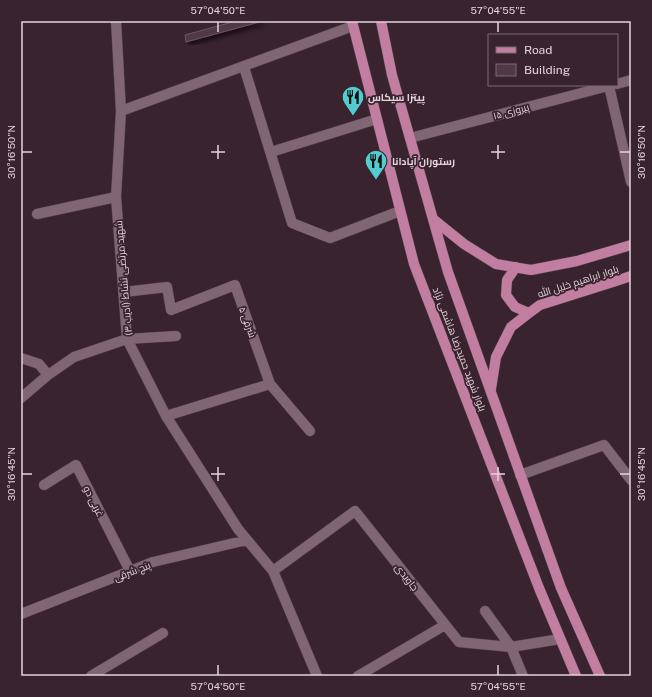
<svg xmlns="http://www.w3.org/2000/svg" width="652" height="697" viewBox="0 0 652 697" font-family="'Public Sans',Cairo,sans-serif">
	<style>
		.building { fill: #513844; stroke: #6e5461; filter: url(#shadow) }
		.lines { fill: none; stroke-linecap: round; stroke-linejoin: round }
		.minor-casing { stroke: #533f49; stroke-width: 11 }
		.major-casing { stroke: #533f49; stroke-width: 11 }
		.minor { stroke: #806572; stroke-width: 10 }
		.major { stroke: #c17ea1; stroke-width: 10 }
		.ticks { fill: none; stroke: #e4d4dc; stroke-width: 1.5 }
		.labels { text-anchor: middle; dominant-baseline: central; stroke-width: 3.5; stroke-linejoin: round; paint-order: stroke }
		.poi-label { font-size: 10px; font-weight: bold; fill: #e4d4dc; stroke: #39232e; text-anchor: start }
		.street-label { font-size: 10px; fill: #e4d4dc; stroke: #39232e }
		.neatline { fill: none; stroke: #e4d4dc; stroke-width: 1.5 }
		.ticks-label { font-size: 10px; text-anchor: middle; fill: #e4d4dc }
	</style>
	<defs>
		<filter id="shadow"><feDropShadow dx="3.5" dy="3.5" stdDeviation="2" flood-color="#0009"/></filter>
	</defs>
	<rect width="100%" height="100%" fill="#39232e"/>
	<!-- building -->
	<path class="building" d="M236,21h27l-77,21 -1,-7z"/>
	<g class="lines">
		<!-- minor casing -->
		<g class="minor-casing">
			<path id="minor" d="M116,21l5,90 -5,86 11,142 39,77 72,113 35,42 44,105
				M244,67l48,156 38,15 70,-27
				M617,84l14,-4
				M609,86l22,96
				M121,111l232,-85
				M410,138l202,-53
				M271,152l106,-33
				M37,214l79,-17
				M124,292l43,-5 4,23 64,-25 35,99 -104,32
				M21,358l18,6 9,11
				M270,384l40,47
				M21,398l27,-23 26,-18 53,-18 49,-3
				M520,475l84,-30 27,35
				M44,485l32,-20 54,106
				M273,571l82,-60 104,131 52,5 49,-8
				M485,611l26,36 12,29
				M21,614l132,-52 94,-22
				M91,676l72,-43
				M358,676l87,-51"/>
		</g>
		<!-- major casing -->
		<g class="major-casing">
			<path id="major" d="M352,21l62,243 125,324 37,88
				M381,21l11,54 56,197 113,316 39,88
				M433,219l31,25 32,20 35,6 46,-9 54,-16
				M516,267l-9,13 -1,15 9,12 14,6
				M491,389l5,-32 15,-30 18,-14 11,-8 76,-24 15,-5"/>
		</g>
		<!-- minor -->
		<use href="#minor" class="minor"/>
		<!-- major -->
		<use href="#major" class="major"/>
	</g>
	<!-- ticks -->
	<path class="ticks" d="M218,22v10M498,22v10M218,145v14M498,145v14M22,152h10M211,152h14M491,152h14M620,152h10M218,467v14M498,467v14M22,474h10M211,474h14M491,474h14M620,474h10M218,665v10M498,665v10"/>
	<!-- icons -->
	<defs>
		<g id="restaurant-pin" transform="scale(1.15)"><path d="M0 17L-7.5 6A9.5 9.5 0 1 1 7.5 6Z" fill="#52ccd0" stroke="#39232e"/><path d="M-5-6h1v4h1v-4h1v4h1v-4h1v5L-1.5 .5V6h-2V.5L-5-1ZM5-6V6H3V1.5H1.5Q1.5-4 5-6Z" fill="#111"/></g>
	</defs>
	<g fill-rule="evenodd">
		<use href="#restaurant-pin" x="353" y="97"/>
		<use href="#restaurant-pin" x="376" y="161"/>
	</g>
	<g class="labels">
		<!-- poi labels -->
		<g class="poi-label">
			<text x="368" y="97">پیتزا سیکاس</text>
			<text x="392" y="161">رستوران آپادانا</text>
		</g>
		<!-- street labels -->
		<g class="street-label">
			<text transform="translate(511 111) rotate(-15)">پیروزی ۱۵</text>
			<text transform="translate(123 278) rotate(-95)">شهید مرتضی نشاط (ادیب ۳)</text>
			<text transform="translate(578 281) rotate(-18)">بلوار ابراهیم خلیل الله</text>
			<text transform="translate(248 322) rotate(70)">۵ شرقی</text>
			<text transform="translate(460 349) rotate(69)">بلوار شهید حمیدرضا هاشمی نژاد</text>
			<text transform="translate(94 501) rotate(63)">غربی دو</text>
			<text transform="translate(132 571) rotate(-21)">پنج شرقی</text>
			<text transform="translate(407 577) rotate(52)">جاویدی</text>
		</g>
	</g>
	<!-- border -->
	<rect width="652" height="697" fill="none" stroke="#39232e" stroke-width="44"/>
	<!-- legend -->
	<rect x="488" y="34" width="130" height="52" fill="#39232e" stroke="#7d6a74"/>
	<rect x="496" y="47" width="20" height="6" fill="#c17ea1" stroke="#7d6a74"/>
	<text x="524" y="54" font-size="12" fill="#e4d4dc">Road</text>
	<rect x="496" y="64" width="20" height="12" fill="#513844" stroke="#7d6a74"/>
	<text x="524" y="74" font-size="12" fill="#e4d4dc">Building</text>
	<rect x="22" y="22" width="608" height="653" class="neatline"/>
	<g class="ticks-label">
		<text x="218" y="14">57°04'50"E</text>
		<text x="498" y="14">57°04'55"E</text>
		<text transform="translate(11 152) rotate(-90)" y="4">30°16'50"N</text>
		<text transform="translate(641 152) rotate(-90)" y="4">30°16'50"N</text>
		<text transform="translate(11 474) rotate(-90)" y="4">30°16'45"N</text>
		<text transform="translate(641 474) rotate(-90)" y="4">30°16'45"N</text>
		<text x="218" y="690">57°04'50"E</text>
		<text x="498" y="690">57°04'55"E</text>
	</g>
</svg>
